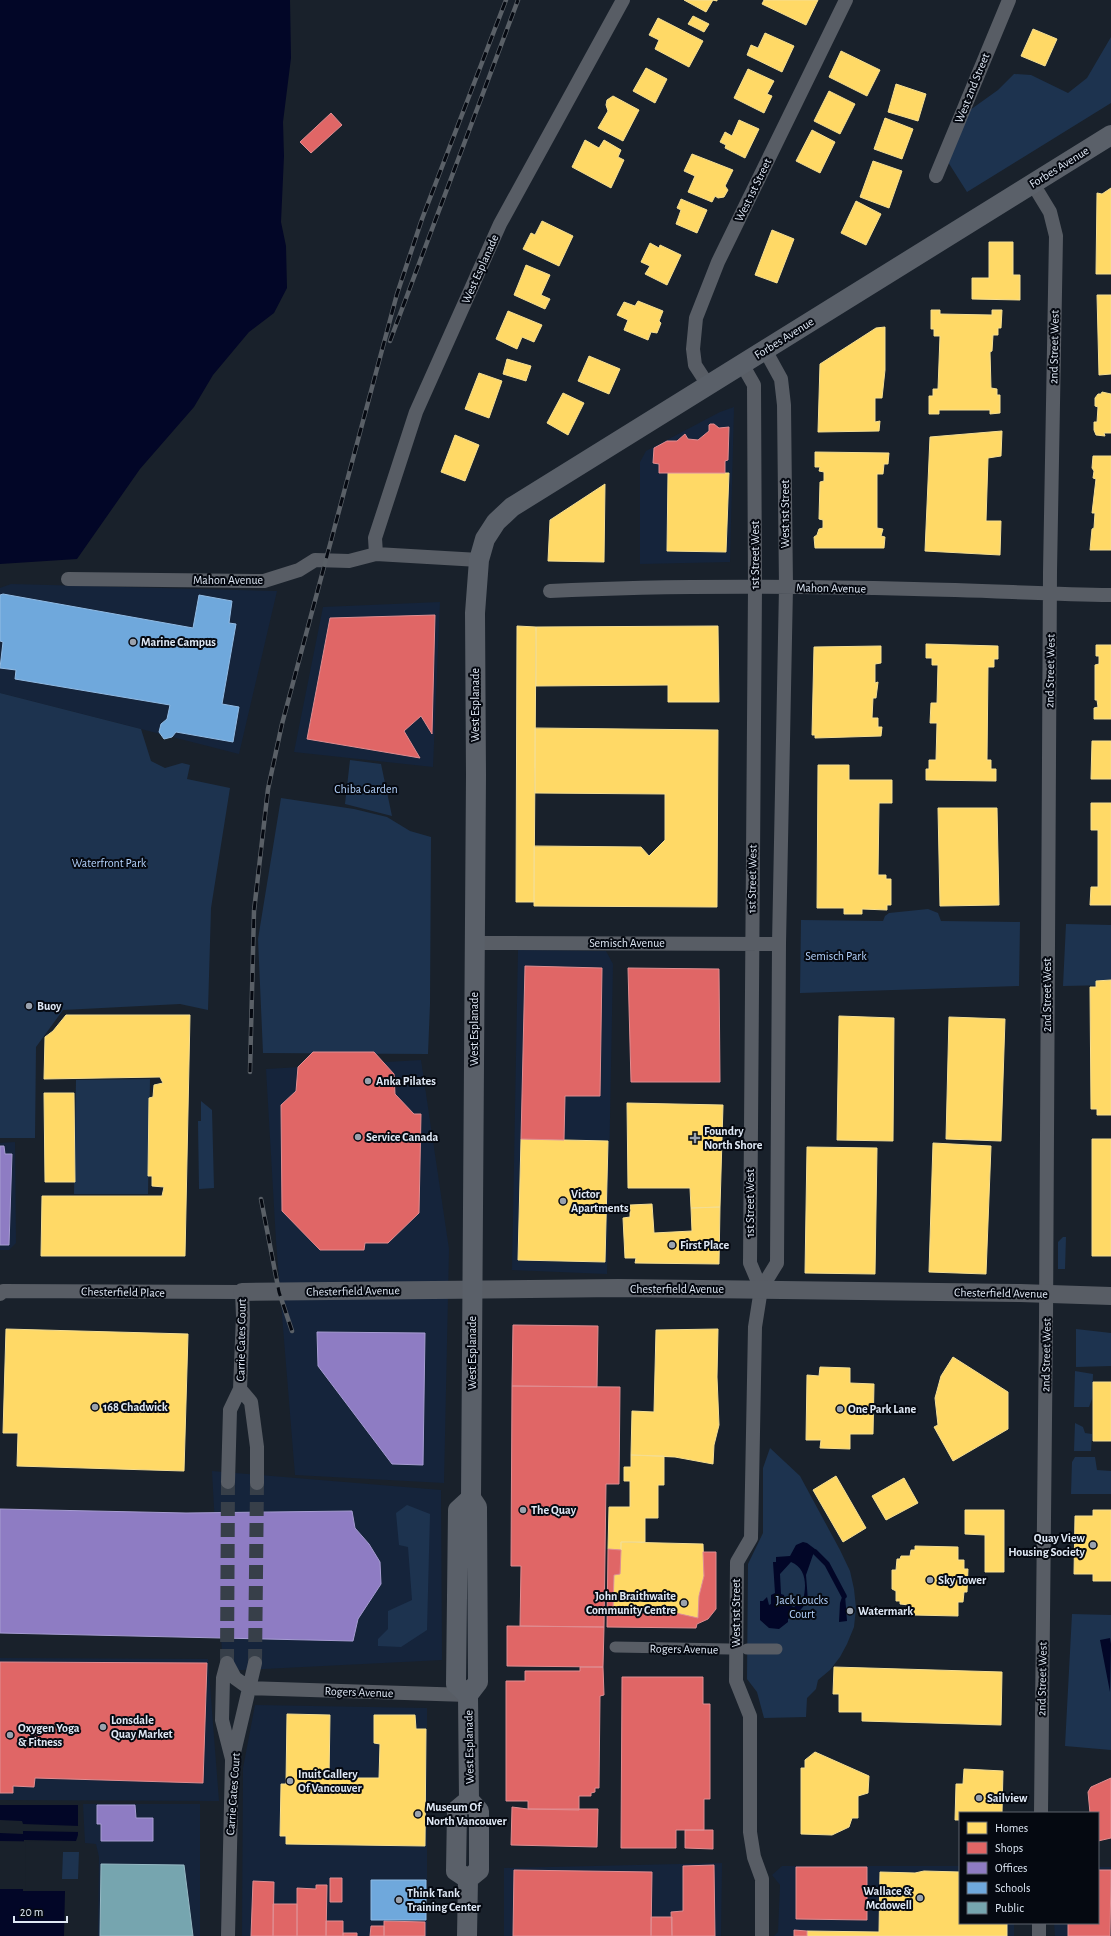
<svg xmlns="http://www.w3.org/2000/svg" width="1111" height="1936" viewBox="0 0 1111 1936" font-family="'Alegreya Sans',sans-serif">
	<style>
		.built { fill: #15243b }
		.green { fill: #1d334f }
		.water { fill: #020627; fill-rule: evenodd }
		.pier { fill: #19212b }
		.homes { fill: #ffd966; stroke: #f5de91 }
		.shops { fill: #e06666; stroke: #e08d91 }
		.offices { fill: #8e7cc3; stroke: #a69cd2 }
		.schools { fill: #6fa8dc; stroke: #91bbe4 }
		.public { fill: #76a5af; stroke: #96b9c4 }
		.lines { fill: none; stroke-linecap: round; stroke-linejoin: round }
		.stream { stroke: #020627; stroke-width: 5.5 }
		.minor-tunnel { stroke: #373f49; stroke-width: 14; stroke-dasharray: 14 7; stroke-linecap: butt }
		.pedestrian { stroke: #585d65; stroke-width: 11 }
		.minor { stroke: #585d65; stroke-width: 14 }
		.tertiary { stroke: #585d65; stroke-width: 18 }
		.secondary { stroke: #5a6069; stroke-width: 20 }
		.rail-casing { stroke: #5a6067; stroke-width: 4.5 }
		.rail { stroke: #050911; stroke-width: 3; stroke-dasharray: 9; stroke-linecap: butt }
		.poi-dot { fill: #9aa2ae; stroke: #050911; stroke-width: 1.5 }
		.labels { text-anchor: middle; dominant-baseline: central; stroke-width: 4; stroke-linejoin: round; paint-order: stroke }
		.street-label { font-size: 12px; fill: #dfe8f5; stroke: #050911 }
		.poi-label { font-size: 12px; font-weight: bold; fill: #dfe8f5; stroke: #050911; text-anchor: start }
		.park-label { font-size: 12px; fill: #b4d3fd; stroke: #050911 }
	</style>
	<rect width="100%" height="100%" fill="#19212b"/>
	<!-- built -->
	<path class="built" d="M734,407l-4,155 -90,2v-102l6,-11 74,-39z
		M11,584l266,7 -38,163 -239,-61v-105z
		M440,602l-7,165 -139,-15 29,-145z
		M518,950l88,1 7,13 -6,310 -95,-4z
		M421,1060l28,189 -5,234 -149,-8 -19,-234 -10,-172z
		M15,1142l1,101 -7,7h-9v-107z
		M212,1471l229,19 1,170 -219,11z
		M0,1658l208,1 11,142 -219,-1z
		M255,1705l172,3v228h-185l1,-168z
		M83,1804h117v132h-102l1,-79 -3,-13 -11,-1z
		M722,1863l-1,73h-217v-68z
		M782,1866h178v57h54v13h-240l4,-4 2,-47 -8,-10z
		M1098,1867h13v69h-56l-1,-13h44z"/>
	<!-- green -->
	<path class="green" d="M1111,37v66l-144,89 -19,-30 22,-52 28,-20 16,-16 17,1 37,18 19,-15z
		M0,693l141,36 10,32 14,7 17,-5 8,2 -3,14 43,9 -19,120 -3,102 -28,-6 -117,6 -27,37 -1,91h-35z
		M350,760l31,4 11,52 -47,-12z
		M281,798l73,11 33,8 23,14 21,6 -1,167 -2,50 -165,-1 -5,-114z
		M928,909l10,4 3,8 79,1 -1,64 -219,7 1,-73 82,1 2,-5 4,-3z
		M1066,924l45,1v60l-48,1z
		M150,1079l-2,115h-74l2,-114z
		M201,1101l11,9 2,78 -15,1 -1,-68h3z
		M1063,1237h3l-1,32h-7v-27z
		M1076,1329l35,4v33l-35,1z
		M1075,1371l18,3 -1,25 -3,8h-15z
		M1075,1423l8,4 2,6 7,1 -1,17h-17z
		M770,1448l30,28 40,74 10,21 4,18 2,19 -2,19 -7,17 -7,13 -10,13 -12,10 -2,9 -9,9 -1,19 -42,1 -7,-26 -10,-13 1,-115 15,-31v-65z
		M1075,1457h20l2,13 14,1v23h-40l1,-32z
		M407,1505l23,9 -3,116 -26,17 -23,-1v-7l10,-10v-18l24,-11 -4,-53 -9,-2 -3,-32z
		M1072,1614l39,1v135l-46,-4z
		M63,1852h16l-1,27h-16z"/>
	<!-- water -->
	<path class="water" d="M0,0h290l1,58 -8,64 1,34 -3,66 5,24 1,42 -13,25 -25,19 -36,43 -19,32 -54,62 -63,90 -77,5z
		M803,1542l4,1 8,6 -9,26 2,26 -12,14 -8,4v3l-9,7 -10,-1 -9,-8v-19h3l4,-4 2,8 2,-1v-9l4,-2 -2,-31h3v-5l14,-1 6,-11zM791,1562c15,6 16,23 12,38l-9,7 -8,-3 -2,-9 -3,-1 -1,-20z
		M845,1595l2,26 -8,1 1,-19 2,-6z
		M1110,1638l1,6 -1,48 -10,-52z
		M0,1805h78v30l-2,6 -52,-1 -1,51h42l-1,45h-64z"/>
	<!-- pier -->
	<path class="pier" d="M0,1820l22,1 1,3 57,2v6l-57,-1v3l-23,-1z
		M0,1841l77,1h-51l-1,47h-25z"/>
	<!-- homes -->
	<path class="homes" d="M684,0h33v1l-4,-1 -7,12z
		M764,0h54l-12,25 -44,-21z
		M693,16l16,8 -5,8 -16,-8z
		M658,18l45,23 -14,26 -34,-18 4,-9 -10,-5z
		M1033,29l24,10 -12,27 -24,-10z
		M765,33l29,13 -12,26 -35,-17 4,-10 7,3z
		M841,51l39,19 -13,26 -38,-19z
		M646,68l21,11 -12,24 -22,-12z
		M748,69l26,12 -7,13 5,2 -8,17 -30,-15z
		M896,84l30,10 -8,27 -30,-9z
		M829,91l26,13 -15,30 -26,-13z
		M613,96l26,14 -16,31 -25,-13 10,-17 -2,-6 1,-5z
		M885,118l28,11 -11,30 -28,-10z
		M739,120l20,9 -14,29 -20,-10 1,-3 -6,-3 5,-10 7,4z
		M812,130l23,12 -15,31 -24,-12z
		M585,140l14,8 5,-8 17,10 -3,7 6,3 -13,28 -39,-21z
		M692,154l41,16 -8,16 3,4 -4,7 -6,1 -3,-2 -3,6 -24,-10 7,-16 -11,-5z
		M873,161l29,10 -13,37 -29,-11z
		M1111,188v86h-15l1,-81 5,1z
		M681,199l26,11 -10,23 -21,-9 5,-14 -4,-2z
		M856,201l25,13 -15,31 -25,-12z
		M542,221l31,15 -14,30 -36,-17 8,-16 4,2z
		M772,230l22,9 -17,44 -22,-8z
		M989,242h24v33h7v25l-48,-1v-21h17z
		M650,243l9,5 1,-3 21,10 -14,30 -22,-11 5,-8 -9,-4z
		M526,265l24,10 -9,20 9,4 -5,10 -31,-14z
		M1097,295h14v79l-12,1z
		M638,301l25,10 -4,10 2,2 -4,10 -6,-1 -3,8 -24,-10 4,-10 -11,-5 7,-13 11,4z
		M931,310h9v4l52,1v-5h10l-1,18h-3v7h-5l-1,16 -2,1 1,36 6,1v6h3v18l-10,1v-4h-51v4h-10v-18h4v-7h5l2,-53h-6v-7h-3z
		M508,311l34,14 -8,17 -12,-5 -5,12 -21,-10z
		M885,327v43l-3,28h-7v24l5,-1 -1,10 -61,1 2,-68 56,-36z
		M589,356l31,13 -11,25 -31,-13z
		M507,359l24,7 -5,15 -23,-7z
		M479,373l23,8 -13,37 -24,-9z
		M1102,392l9,2v39h-7l1,3 -9,-1 -2,-5v-8h3l1,-15 -3,-1v-8l3,-4h3z
		M563,393l21,10 -16,32 -21,-12z
		M1002,431l-1,25 -13,2 -2,63h15l-1,34 -75,-4 5,-114z
		M455,435l24,10 -14,36 -24,-9z
		M815,452l74,1 -1,11h-4l-1,10h-6v54l6,1 -2,7 4,1 -1,11h-69l-1,-11 3,-2 2,-6 4,-1v-8l-4,-1 1,-37 4,-1v-9l-5,-1 1,-4h-5z
		M1093,456h18v94h-21l2,-21 2,-1 1,-15h-3l4,-34 -3,-1 1,-7 -2,-3z
		M668,473h61l-3,79 -59,-1z
		M605,484l-1,78 -56,-1 2,-41z
		M517,626l19,1 -2,275h-18z
		M718,626l1,76h-51v-17l-132,1v-59z
		M926,644l72,2v13h-4v8h-6l-1,93h4v9h5v12l-70,-1v-11h3v-9h7l1,-37h-7l1,-20h6l1,-38h-6v-7h-6z
		M1096,645h15v74h-17v-11l4,-1 -1,-7h-2v-35l4,-1v-8h-3z
		M881,646v17l-6,1v19l3,-1 -2,16h-3l-1,20h6v9h4l-1,9 -66,2v-3h-3l2,-88z
		M535,728l183,2 -1,177 -183,-1v-60l107,1 8,9 16,-16v-46l-130,-1z
		M1092,741h19v38h-20z
		M818,765h31v15h43v23h-13l-1,72h8v4h5v26h-4v5l-25,-1v5h-18v-6h-27z
		M1091,803h20v102h-21l1,-18h7v-57h-7z
		M938,808h59l2,97 -59,1z
		M1111,980v135h-14v-6h-6l-1,-122h6v-6z
		M66,1015h124l-5,241h-144l1,-60h120l2,-9 -12,-1v-10h-4l1,-78 4,-1 1,-12 9,-2 -3,-6 -116,2 1,-42 8,-6z
		M839,1016l55,2 -1,123 -56,-1z
		M949,1017l56,2 -4,122 -55,-2z
		M44,1093h30l1,89h-30z
		M627,1103l96,2 -3,102 -29,1 -1,-20h-62z
		M521,1139l87,2 -3,121 -87,-2z
		M1092,1139h19v117h-19z
		M933,1143l58,3 -5,128 -57,-2z
		M807,1147l70,1 -2,126 -70,-1z
		M652,1204l2,29 38,-2 -1,-23 29,-1 -1,57 -84,-1 1,-5h-11l-2,-40 7,-1v-12z
		M6,1329l182,5 -4,137 -167,-5 1,-33h-15z
		M718,1329l-1,48 2,48 -5,20 -1,19 -38,-7 -44,-2 1,-44 22,1 2,-82z
		M953,1357l55,35v37l-55,32 -19,-34 4,-2 -3,-27 6,-22z
		M820,1367l30,1v15l24,1 -1,50h-23v15l-30,-1 1,-8h-15l1,-65 12,1z
		M1093,1382h18v59h-18z
		M631,1455l33,1v29h-6v33h-13v24h-24v8l-13,-1 1,-42h21v-26h-6v-14h7z
		M836,1476l30,52 -23,14 -30,-52z
		M904,1478l14,25 -32,17 -14,-24z
		M965,1510h39v62h-19v-37l-20,-1z
		M1093,1510h18v71h-18v-7h-19l1,-58h18z
		M621,1542l82,2 1,32 -5,20 -1,22 -40,-9 -45,-1 1,-33 6,-1z
		M915,1546l43,1v13h6v9h4l-1,23h-3l-1,10h-5v14l-45,-1v-4h-4v-6l-9,-1v-3h-4v-10l-4,-2v-19h4l1,-11h3l1,-3h9l1,-6h4z
		M834,1667l168,5 -1,53 -139,-4v-9h-23v-18h-6z
		M287,1714l43,1 -1,63h50l1,-34 -6,-1v-28h41l1,14h10l-1,117 -139,-2v-8h-6l1,-52h5z
		M815,1752l54,24 -1,17 -10,3v22h-6l-3,9 -17,8 -31,-1v-66h4v-8z
		M964,1769l39,2 -1,42h-42v7h-5l1,-36h7z
		M924,1871l36,1v51h47v13h-200v-5l72,1 1,-60 35,1z"/>
	<!-- shops -->
	<path class="shops" d="M331,113l11,12 -31,28 -11,-11z
		M710,424h4l5,4 10,-1 -1,33 -3,1v12h-66v-9l-6,-1 1,-15 13,-7h10l8,-7 3,5 10,1 11,-9v-6z
		M435,615l-3,119 -11,-18 -17,15 16,27 -113,-19 23,-121z
		M525,966l77,2 -2,128h-35l-1,44 -43,-1z
		M628,968l91,1 1,113h-89z
		M313,1052h61l20,22 1,20 19,20h7l-2,99 -31,30h-23l-1,7h-44l-38,-39 -1,-106 15,-14 2,-24z
		M513,1325l85,1 -1,61 -85,-1z
		M512,1386l108,1 -1,97h-13l-2,143 -84,-1 1,-60h-10z
		M608,1549l13,1 -1,24 -6,1 -1,33 45,1 40,9 1,-22 5,-20 -1,-24h13v57l-8,10 -11,5 -1,4 -89,-1z
		M507,1626l97,1 -1,40 -96,-1z
		M0,1662l207,1 -4,120 -168,-5 -1,9 -21,-1v7h-13z
		M580,1667h23l1,28 -4,1 -1,92h-4v4l-4,1v3h-12v14l-51,-1v-8h-22v-120h19v-10h55z
		M622,1677h81v27h7v95h-6v31h-28v18h-55z
		M1111,1778v60l-13,3v-28h-8l-2,-21 3,-5z
		M512,1807l16,2h70l-1,38 -86,-2z
		M685,1830h28v19l-28,-1z
		M714,1865l1,71h-43l-1,-24 12,-1v-45z
		M796,1867h71v53l-71,-1z
		M514,1870l138,2 -1,64h-138z
		M1098,1870h13l-1,66h-42v-13h30z
		M330,1878h12v24h-12z
		M253,1881l21,1 -1,54h-22z
		M316,1885h11l-1,51h-29v-48l19,1z
		M273,1904h24v32h-24z
		M651,1917h21v19h-21z
		M326,1921h17v15h-17z
		M384,1921l41,1v14h-41z
		M371,1926h13v10h-14z
		M794,1930l13,1v5h-13z
		M343,1933h14v3h-14z"/>
	<!-- offices -->
	<path class="offices" d="M0,1146h4l1,8h7l-3,91h-9z
		M317,1332l108,1 -2,132 -31,-1 -74,-98z
		M0,1509l186,4 166,-2 3,17 14,16 11,18 1,22 -23,35 -5,22 -353,-8z
		M97,1805h38l1,13h17v23h-52v-17h-4z"/>
	<!-- schools -->
	<path class="schools" d="M3,594l190,34 6,-33 33,6 -3,22 7,1 -14,80 17,3 -6,35 -57,-10 -4,5 -8,2 -5,-7 2,-8 6,-5 3,-14 -155,-26 1,-9 -16,-2 3,-26 -3,-1v-46z
		M371,1880h55v40h-55z"/>
	<!-- public -->
	<path class="public" d="M101,1864l83,1 9,71h-93z"/>
	<g class="lines">
		<!-- stream -->
		<path class="stream" d="M815,1552l12,12 17,32"/>
		<!-- minor-tunnel -->
		<path class="minor-tunnel" d="M227,1663l1,-181
			M255,1663l2,-180"/>
		<!-- pedestrian -->
		<path class="pedestrian" d="M615,1647l114,2
			M747,1649h30"/>
		<!-- minor -->
		<path class="minor" d="M936,176l73,-176
			M1033,184l17,28 6,24 -6,336 -4,750 -5,491
			M742,364l12,21 1,202 -5,676 11,26
			M708,385l-13,-20 -2,-16 3,-31 22,-56 128,-262
			M376,554l-1,-16 41,-126 84,-188 123,-224
			M68,579l196,2 35,-11 16,-10 34,1 27,-7 103,6
			M550,591c121,-6 243,-5 364,-2 66,1 131,5 197,6
			M474,943l305,1
			M0,1294l3,-3 239,1 1,24 -3,73 -10,21 -2,72
			M240,1389l11,13 6,45v36
			M227,1663l-4,15 -1,42 10,39
			M227,1663l8,15 14,10
			M249,1688l219,7
			M228,1936l4,-175 23,-98
			M762,1936v-57l-8,-22 -4,-25v-116l-14,-35 1,-119 14,-24 4,-211 6,-38 16,-26 2,-319 7,-357 -2,-182 -3,-26 -16,-29
			M1039,1936v-13"/>
		<!-- tertiary -->
		<path class="tertiary" d="M242,1292l376,-4 402,5 91,3"/>
		<!-- secondary -->
		<path class="secondary" d="M468,1695l-12,-11 2,-174 13,-12
			M468,1879l11,-9v-59l-10,-11 -1,-105 10,-13 -1,-175 -6,-9 5,-723 -1,-162 4,-53 6,-21 11,-17 16,-15 599,-372
			M468,1879l-12,-8 1,-61 12,-10
			M467,1936l1,-57"/>
		<!-- rail casing -->
		<g class="rail-casing">
			<path id="rail" d="M390,341l128,-341
				M250,1072l4,-161 14,-122 14,-65 115,-430 25,-75 84,-219
				M261,1199l18,93 13,39"/>
		</g>
		<!-- rail -->
		<use href="#rail" class="rail"/>
	</g>
	<!-- markers -->
	<g class="poi-dot">
		<circle cx="133" cy="642" r="4"/>
		<circle cx="29" cy="1006" r="4"/>
		<circle cx="368" cy="1081" r="4"/>
		<circle cx="358" cy="1137" r="4"/>
		<path d="M693 1132h4v4h4v4h-4v4h-4v-4h-4v-4h4z"/>
		<circle cx="563" cy="1201" r="4"/>
		<circle cx="672" cy="1245" r="4"/>
		<circle cx="95" cy="1407" r="4"/>
		<circle cx="840" cy="1409" r="4"/>
		<circle cx="523" cy="1510" r="4"/>
		<circle cx="1093" cy="1545" r="4"/>
		<circle cx="930" cy="1580" r="4"/>
		<circle cx="684" cy="1603" r="4"/>
		<circle cx="850" cy="1611" r="4"/>
		<circle cx="103" cy="1727" r="4"/>
		<circle cx="10" cy="1735" r="4"/>
		<circle cx="290" cy="1781" r="4"/>
		<circle cx="979" cy="1798" r="4"/>
		<circle cx="418" cy="1814" r="4"/>
		<circle cx="920" cy="1898" r="4"/>
		<circle cx="399" cy="1900" r="4"/>
	</g>
	<g class="labels">
		<!-- street labels -->
		<g class="street-label">
			<text transform="translate(972 88) rotate(-68)">West 2nd Street</text>
			<text transform="translate(1059 167) rotate(-32)">Forbes Avenue</text>
			<text transform="translate(753 190) rotate(-64)">West 1st Street</text>
			<text transform="translate(480 269) rotate(-66)">West Esplanade</text>
			<text transform="translate(784 338) rotate(-32)">Forbes Avenue</text>
			<text transform="translate(1054 347) rotate(-89)">2nd Street West</text>
			<text transform="translate(785 514) rotate(-90)">West 1st Street</text>
			<text transform="translate(755 555) rotate(-90)">1st Street West</text>
			<text x="228" y="580">Mahon Avenue</text>
			<text transform="translate(831 588) rotate(1)">Mahon Avenue</text>
			<text transform="translate(1050 671) rotate(-89)">2nd Street West</text>
			<text transform="translate(475 705) rotate(-90)">West Esplanade</text>
			<text transform="translate(752 879) rotate(-89)">1st Street West</text>
			<text x="627" y="943">Semisch Avenue</text>
			<text transform="translate(1047 995) rotate(-90)">2nd Street West</text>
			<text transform="translate(474 1029) rotate(-90)">West Esplanade</text>
			<text transform="translate(750 1203) rotate(-90)">1st Street West</text>
			<text x="677" y="1289">Chesterfield Avenue</text>
			<text transform="translate(353 1291) rotate(-1)">Chesterfield Avenue</text>
			<text transform="translate(123 1292) rotate(1)">Chesterfield Place</text>
			<text transform="translate(1001 1293) rotate(1)">Chesterfield Avenue</text>
			<text transform="translate(241 1340) rotate(-89)">Carrie Cates Court</text>
			<text transform="translate(472 1353) rotate(-90)">West Esplanade</text>
			<text transform="translate(1046 1355) rotate(-89)">2nd Street West</text>
			<text transform="translate(736 1613) rotate(-90)">West 1st Street</text>
			<text transform="translate(684 1649) rotate(1)">Rogers Avenue</text>
			<text transform="translate(1042 1679) rotate(-89)">2nd Street West</text>
			<text transform="translate(359 1692) rotate(2)">Rogers Avenue</text>
			<text transform="translate(469 1747) rotate(-91)">West Esplanade</text>
			<text transform="translate(233 1794) rotate(-86)">Carrie Cates Court</text>
		</g>
		<!-- poi labels -->
		<g class="poi-label">
			<text x="141" y="642">Marine Campus</text>
			<text x="37" y="1006">Buoy</text>
			<text x="376" y="1081">Anka Pilates</text>
			<text x="704" y="1131">Foundry<tspan x="704" dy="14">North Shore</tspan></text>
			<text x="366" y="1137">Service Canada</text>
			<text x="571" y="1194">Victor<tspan x="571" dy="14">Apartments</tspan></text>
			<text x="680" y="1245">First Place</text>
			<text x="103" y="1407">168 Chadwick</text>
			<text x="848" y="1409">One Park Lane</text>
			<text x="531" y="1510">The Quay</text>
			<text x="1085" y="1538" text-anchor="end">Quay View<tspan x="1085" dy="14">Housing Society</tspan></text>
			<text x="938" y="1580">Sky Tower</text>
			<text x="676" y="1596" text-anchor="end">John Braithwaite<tspan x="676" dy="14">Community Centre</tspan></text>
			<text x="858" y="1611">Watermark</text>
			<text x="111" y="1720">Lonsdale<tspan x="111" dy="14">Quay Market</tspan></text>
			<text x="18" y="1728">Oxygen Yoga<tspan x="18" dy="14">&amp; Fitness</tspan></text>
			<text x="298" y="1774">Inuit Gallery<tspan x="298" dy="14">Of Vancouver</tspan></text>
			<text x="987" y="1798">Sailview</text>
			<text x="426" y="1807">Museum Of<tspan x="426" dy="14">North Vancouver</tspan></text>
			<text x="912" y="1891" text-anchor="end">Wallace &amp;<tspan x="912" dy="14">Mcdowell</tspan></text>
			<text x="407" y="1893">Think Tank<tspan x="407" dy="14">Training Center</tspan></text>
		</g>
		<!-- park labels -->
		<g class="park-label">
			<text x="366" y="789">Chiba Garden</text>
			<text x="109" y="863">Waterfront Park</text>
			<text x="836" y="956">Semisch Park</text>
			<text x="802" y="1600">Jack Loucks<tspan x="802" dy="14">Court</tspan></text>
		</g>
	</g>
	<!-- legend -->
	<rect x="959" y="1812" width="140" height="112" fill="#050911" stroke="#5c626c"/>
	<rect x="967" y="1822" width="20" height="12" fill="#ffd966" stroke="#5c626c"/>
	<text x="995" y="1832" font-size="12" fill="#dfe8f5">Homes</text>
	<rect x="967" y="1842" width="20" height="12" fill="#e06666" stroke="#5c626c"/>
	<text x="995" y="1852" font-size="12" fill="#dfe8f5">Shops</text>
	<rect x="967" y="1862" width="20" height="12" fill="#8e7cc3" stroke="#5c626c"/>
	<text x="995" y="1872" font-size="12" fill="#dfe8f5">Offices</text>
	<rect x="967" y="1882" width="20" height="12" fill="#6fa8dc" stroke="#5c626c"/>
	<text x="995" y="1892" font-size="12" fill="#dfe8f5">Schools</text>
	<rect x="967" y="1902" width="20" height="12" fill="#76a5af" stroke="#5c626c"/>
	<text x="995" y="1912" font-size="12" fill="#dfe8f5">Public</text>
	<!-- scale -->
	<path d="M14 1916v6h53v-6" fill="none" stroke="#dfe8f5" stroke-width="2"/>
	<text x="20" y="1916" font-size="12" fill="#dfe8f5" stroke="#050911" stroke-width="3" paint-order="stroke">20 m</text>
</svg>
